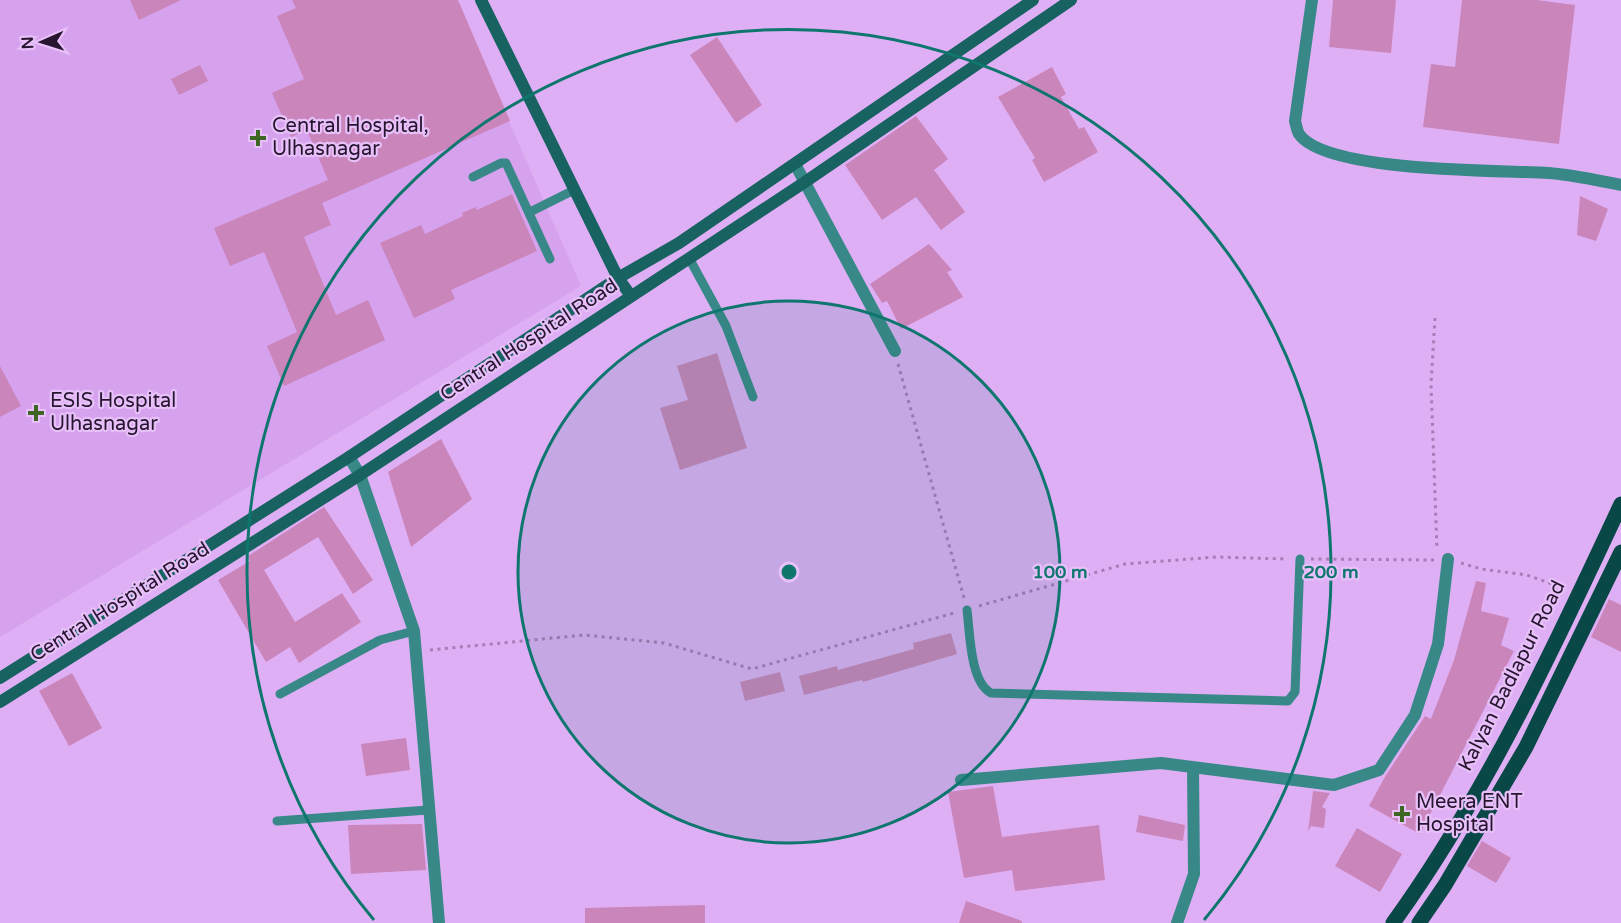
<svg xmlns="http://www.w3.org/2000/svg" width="1621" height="923" viewBox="0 0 1621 923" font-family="'Varela Round',sans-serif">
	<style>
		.built { fill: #d6a1ed }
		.building { fill: #ca85bb }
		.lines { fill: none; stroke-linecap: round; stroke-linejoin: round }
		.path { stroke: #a57eb6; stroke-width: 3; stroke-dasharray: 3 4.5; stroke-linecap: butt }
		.lane { stroke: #398888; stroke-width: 9 }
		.street { stroke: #398888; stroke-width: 12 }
		.secondary { stroke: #186262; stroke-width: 12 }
		.primary { stroke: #0a4747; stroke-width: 15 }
		.ring { fill: none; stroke: #0f766e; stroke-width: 3 }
		.poi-dot { fill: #3e6723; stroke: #e7c0f9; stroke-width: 2 }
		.labels { text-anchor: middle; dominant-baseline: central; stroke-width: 4.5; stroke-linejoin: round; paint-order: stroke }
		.poi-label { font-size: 20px; fill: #27152f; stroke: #e7c0f9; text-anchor: start }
		.street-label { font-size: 20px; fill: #27152f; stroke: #e7c0f9 }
		.centre { fill: #0f766e; stroke: #e7c0f9; stroke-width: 3 }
		.ring-label { font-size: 18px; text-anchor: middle; font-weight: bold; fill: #0f766e; stroke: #e7c0f9; stroke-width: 4.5; stroke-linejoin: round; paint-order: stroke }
	</style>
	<rect width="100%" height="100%" fill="#dfaff5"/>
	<!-- built -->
	<path class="built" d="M0,0h456l125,286 -581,351z"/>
	<!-- building -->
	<path class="building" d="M130,0h51l-42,20z
		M292,0h166l52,121 -188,82 9,22 -27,12 32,78 32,-15 17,40 -101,46 -17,-40 30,-14 -33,-80 -34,14 -16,-38 114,-48 -21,-50 -16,7 -19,-44 32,-14 -27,-63 19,-8z
		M1333,0h63l-5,53 -62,-6z
		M1462,0h75l38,5 -16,139 -136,-17 8,-63 24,3z
		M717,37l45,68 -26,18 -46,-68z
		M200,65l8,16 -29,14 -8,-16z
		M1052,67l14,27 -5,3 18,32 5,-2 14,25 -54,30 -12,-22 3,-2 -37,-61z
		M916,116l32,43 -14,11 31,42 -24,18 -25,-33 -34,23 -37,-55z
		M512,194l25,57 -86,39 4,9 -41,19 -34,-75 41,-18 4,9 38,-18 -1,-3 14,-6 1,3z
		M1580,196l28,13 -12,32 -19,-6z
		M929,244l23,26 -5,2 16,25 -62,32 -14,-28 -5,2 -12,-19z
		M717,353l30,95 -67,22 -20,-62 28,-8 -11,-34z
		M0,366l21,40 -21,11z
		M441,439l31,60 -61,48 -23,-75z
		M324,507l49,73 -20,14 -35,-57 -54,33 31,52 47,-29 19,29 -62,41 -9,-16 -24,15 -48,-82 32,-19 -2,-5z
		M1476,581l10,2 -5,28 28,7 -8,27 13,6 -94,183 -51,-28 17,-31 39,-59 6,3 23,-59z
		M1609,599l12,6v47l-30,-15z
		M951,633l6,21 -94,28 -1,-2 -58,15 -5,-19 38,-10 1,4 76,-21 -1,-6z
		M780,672l5,19 -40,10 -5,-19z
		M72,673l30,55 -33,18 -30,-55z
		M406,738l4,32 -44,6 -5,-32z
		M993,786l9,51 97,-12 6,55 -90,11 -3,-21 -48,8 -16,-86z
		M1313,791l17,2 -8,14 4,2 -2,19 -13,-2 -3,6z
		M1139,815l46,10 -2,16 -47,-9z
		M422,824l4,46 -75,4 -3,-49z
		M1357,828l45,26 -22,38 -45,-26z
		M1482,841l29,17 -15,25 -29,-17z
		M966,901l56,20v2h-63z
		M705,905v18h-120v-15z"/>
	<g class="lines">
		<!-- path -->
		<path class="path" d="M1435,318l-4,66 6,166
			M898,364l66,234
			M1311,559l123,1
			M1461,563l20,6 46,6 37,13
			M979,606l146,-42 91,-7 71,2
			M430,650l154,-15 80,8 88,26 202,-56"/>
		<!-- lane -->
		<path class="lane" d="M473,177l28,-14h5l44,96
			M530,212l44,-22
			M689,258l37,68 27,71
			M967,610c3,23 3,72 24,83l297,8 7,-9 5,-133
			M280,694l100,-54 34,-9
			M277,821l151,-11"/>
		<!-- street -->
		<path class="street" d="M1312,0l-17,121c1,3 2,10 4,13 27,39 201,36 250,39 24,2 48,7 72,12
			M795,164l100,187
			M349,457l11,18 54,156 25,292
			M961,780l200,-17 173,22 45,-15 36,-55 23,-71 10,-85
			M1177,923l17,-49 -1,-107"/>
		<!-- secondary -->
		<path class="secondary" d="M481,0l137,278 13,18
			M0,678l349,-221 269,-179 61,-35 354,-243
			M0,702l360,-227 445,-293 266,-182"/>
		<!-- primary -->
		<path class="primary" d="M1393,923c93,-129 161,-275 228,-419
			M1419,923l26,-38 81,-138 95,-195"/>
	</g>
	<!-- distance rings -->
	<circle cx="789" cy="572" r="271" fill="#0f766e" fill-opacity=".12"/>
	<g class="ring">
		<circle cx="789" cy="572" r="271"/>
		<path d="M374 920A542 542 0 1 1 1204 920"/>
	</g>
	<!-- markers -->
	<g class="poi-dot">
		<path d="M255 129h6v6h6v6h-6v6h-6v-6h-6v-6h6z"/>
		<path d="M33 404h6v6h6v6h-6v6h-6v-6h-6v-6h6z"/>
		<path d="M1399 805h6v6h6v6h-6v6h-6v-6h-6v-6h6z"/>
	</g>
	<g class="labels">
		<!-- poi labels -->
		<g class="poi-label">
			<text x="272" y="126">Central Hospital,<tspan x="272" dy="23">Ulhasnagar</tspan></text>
			<text x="50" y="401">ESIS Hospital<tspan x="50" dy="23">Ulhasnagar</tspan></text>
			<text x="1416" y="802">Meera ENT<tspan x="1416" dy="23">Hospital</tspan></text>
		</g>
		<!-- street labels -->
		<g class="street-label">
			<text transform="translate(529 340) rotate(-33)">Central Hospital Road</text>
			<text transform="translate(120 602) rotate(-32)">Central Hospital Road</text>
			<text transform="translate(1512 676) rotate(-63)">Kalyan Badlapur Road</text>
		</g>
	</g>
	<circle cx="789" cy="572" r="9" class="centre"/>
	<g class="ring-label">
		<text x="1060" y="578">100 m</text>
		<text x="1331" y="578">200 m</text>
	</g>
	<!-- north arrow -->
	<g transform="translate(42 42) rotate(267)" stroke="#e7c0f9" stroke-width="4.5" paint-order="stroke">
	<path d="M0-4.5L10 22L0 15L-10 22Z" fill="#27152f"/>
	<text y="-9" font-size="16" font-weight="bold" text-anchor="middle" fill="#27152f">N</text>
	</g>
</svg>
